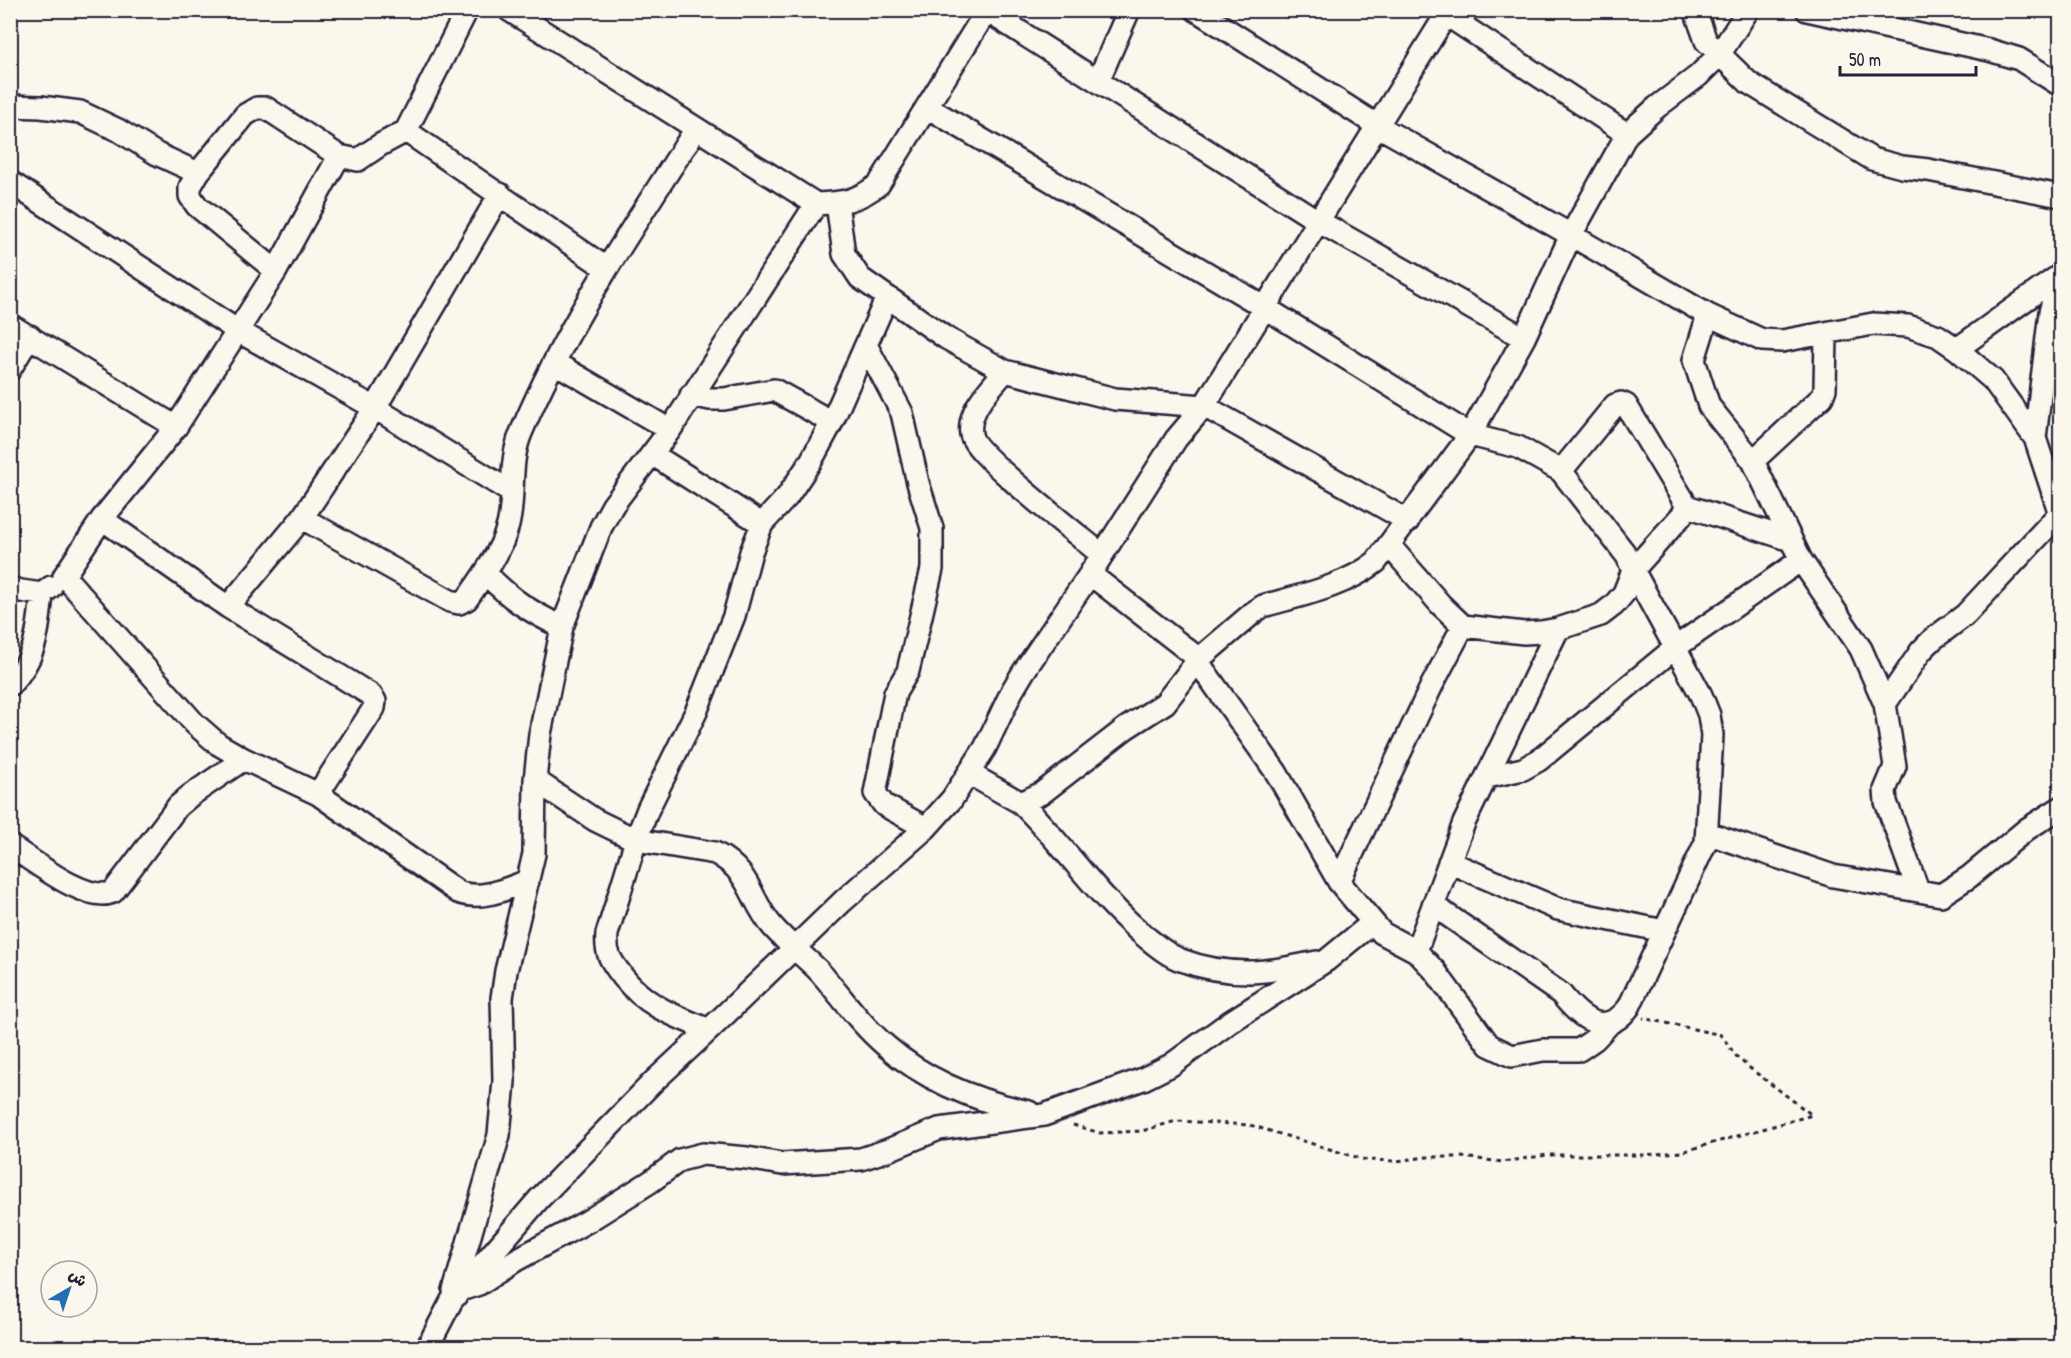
<svg xmlns="http://www.w3.org/2000/svg" width="2071" height="1358" viewBox="0 0 2071 1358" font-family="'Patrick Hand','Playpen Sans Arabic',sans-serif">
	<style>
		.lines { fill: none; stroke-linecap: round; stroke-linejoin: round }
		.street-casing { stroke: #22223b; stroke-width: 26 }
		.path { stroke: #22223b; stroke-width: 3; stroke-dasharray: 4.5 4.5; stroke-linecap: butt }
		.street { stroke: #fbf7ec; stroke-width: 21 }
	</style>
	<rect width="100%" height="100%" fill="#fbf7ec"/>
	<filter id="ink" filterUnits="userSpaceOnUse"><feTurbulence type="fractalNoise" baseFrequency=".0167" numOctaves="2"/><feDisplacementMap in="SourceGraphic" scale="12" xChannelSelector="R" yChannelSelector="G"/><feConvolveMatrix kernelMatrix="1 2 1 2 8 2 1 2 1" color-interpolation-filters="sRGB"/></filter>
	<g filter="url(#ink)">
		<g class="lines">
			<!-- street casing -->
			<g class="street-casing">
				<path id="street" d="M467,10l-61,121 200,137
					M509,10l307,194c26,-1 42,-3 63,-20l108,-174
					M1196,10l182,116 193,109 137,80 54,25 20,1 91,-17 35,2 30,10 19,13 36,31 42,58 25,76
					M1439,10l188,124
					M1695,10l11,31 43,42 123,76 30,8 26,3 132,26
					M1807,10l182,40 30,9 41,26
					M987,11l331,210 206,117
					M1098,81l31,-71
					M10,106l31,1 39,5 38,18 39,24 41,19
					M927,107l337,200 206,128 48,12 43,24 66,85 6,14 68,125 8,20 3,20 -6,107 -77,165c-24,32 -48,12 -68,-13l-128,-89
					M339,156l-63,115 -100,156 -74,92 -38,57 131,148 23,20 26,15 74,35 140,98c24,9 47,-3 70,-11
					M10,182l228,149 137,77 136,84
					M837,203l7,51 16,24 86,60 59,33 110,28 89,7 204,115
					M276,271l-79,-65 -7,-10v-9l8,-14 47,-58 12,-7h9l73,48 19,4 22,-15 26,-14
					M1708,315l-14,45 15,46 44,55 48,99 60,89 24,55 10,62 -10,24 1,12 32,88
					M10,325l166,102
					M866,345l36,68 16,70 14,45v41l-24,102 -13,22 -20,100 9,12 42,23
					M1957,349l103,-74
					M555,363l115,67
					M10,369l20,-33
					M1005,371c-14,17 -38,39 -34,63 2,20 110,103 131,121
					M691,395l19,4h14l50,-9 58,32
					M2035,438l15,-126 10,-37
					M652,454l110,70
					M1753,461l69,-64 3,-8 1,-55
					M1561,471l54,-66 6,-2 5,2 61,101 104,34
					M302,518l148,83 9,2 8,-4c18,-26 39,-53 43,-84 4,-27 0,-56 11,-82 45,-108 112,-206 175,-304
					M102,519l126,88 143,88 4,6 -1,7 -56,86
					M1389,545l52,60 22,21 61,7 17,-1 17,-3 43,-14 13,-10 10,-12 9,-23 49,-55 5,-9
					M485,573c26,26 43,38 77,54
					M1090,574l109,85 4,10 73,103 63,110 43,51 34,18 19,20 54,74 23,11 31,-6h36l16,-11 14,-15
					M10,588l11,3 21,3 9,-7
					M228,607l74,-89 73,-110 125,-214
					M10,685c27,-28 28,-54 32,-91
					M1885,704l36,-53 12,-12 32,-24 95,-102
					M970,774l51,29 21,-10 84,-65 39,-25 34,-44 55,-47 9,-6c38,-11 81,-19 113,-44l94,-127 54,-97 47,-103 56,-101 30,-27 41,-31 21,-21 29,-45
					M1487,777l36,-8 16,-9 137,-113 125,-87
					M535,780l60,40 41,20 79,13c38,20 34,47 58,74 14,16 31,29 46,44 22,25 41,53 67,75 40,35 91,55 143,66
					M1021,803c44,43 78,96 126,135 10,8 22,18 34,22 21,8 46,12 68,12 23,0 46,-6 68,-10
					M1707,833l126,43 108,19 28,-18 58,-48 33,-21
					M10,846c23,14 76,58 103,46l65,-86 13,-11 53,-36
					M1449,862l109,47 106,22
					M1339,882l93,-197 31,-59
					M1416,951l48,-128 94,-194
					M709,1030c-34,-14 -62,-23 -86,-53 -12,-16 -18,-23 -16,-43l29,-94 12,-31 48,-97 38,-96 17,-64 11,-28 25,-27 24,-36 21,-39 55,-125
					M467,1288l12,-4 37,-24 72,-39 62,-39 30,-22 23,-6 44,4 35,6 79,-5 27,-9 51,-21 105,-14 99,-36 28,-14 59,-43 97,-62 45,-37
					M454,1291l45,-156 5,-54 -2,-83 4,-27 28,-117 1,-74 5,-46 22,-107 39,-100 12,-22 57,-75 146,-226
					M427,1348l25,-48 87,-101 114,-117 56,-52 134,-129 83,-73 26,-29 33,-51 27,-57 12,-20 66,-97 86,-135 28,-33 245,-396"/>
			</g>
			<!-- path -->
			<path class="path" d="M1073,1125l27,8 42,-2 34,-10 74,4 116,35 30,1 31,-4h34l42,5 44,-7h96l38,-3 131,-37 -65,-49 -11,-10 -15,-21 -78,-17"/>
			<!-- street -->
			<use href="#street" class="street"/>
		</g>
	</g>
	<!-- margin -->
	<rect width="2071" height="1358" fill="none" stroke="#fbf7ec" stroke-width="36"/>
	<rect x="18" y="18" width="2035" height="1322" fill="none" stroke="#22223b" stroke-width="2" filter="url(#ink)"/>
	<!-- north arrow -->
	<g transform="translate(69 1289) rotate(39)"><circle r="28" fill="#fbf7ec" stroke="#a4a2a5" stroke-width="1.5"/>
	<path d="M0-4.5L10 22L0 15L-10 22Z" fill="#1f6fb2"/>
	<text y="-9" font-size="16" font-weight="bold" text-anchor="middle" fill="#22223b">ش</text>
	</g>
	<!-- scale -->
	<path d="M1840 66v9h136v-9" fill="none" stroke="#22223b" stroke-width="3"/>
	<text x="1849" y="66" font-size="18" fill="#22223b" stroke="#fbf7ec" stroke-width="4.5" paint-order="stroke">50 m</text>
</svg>
